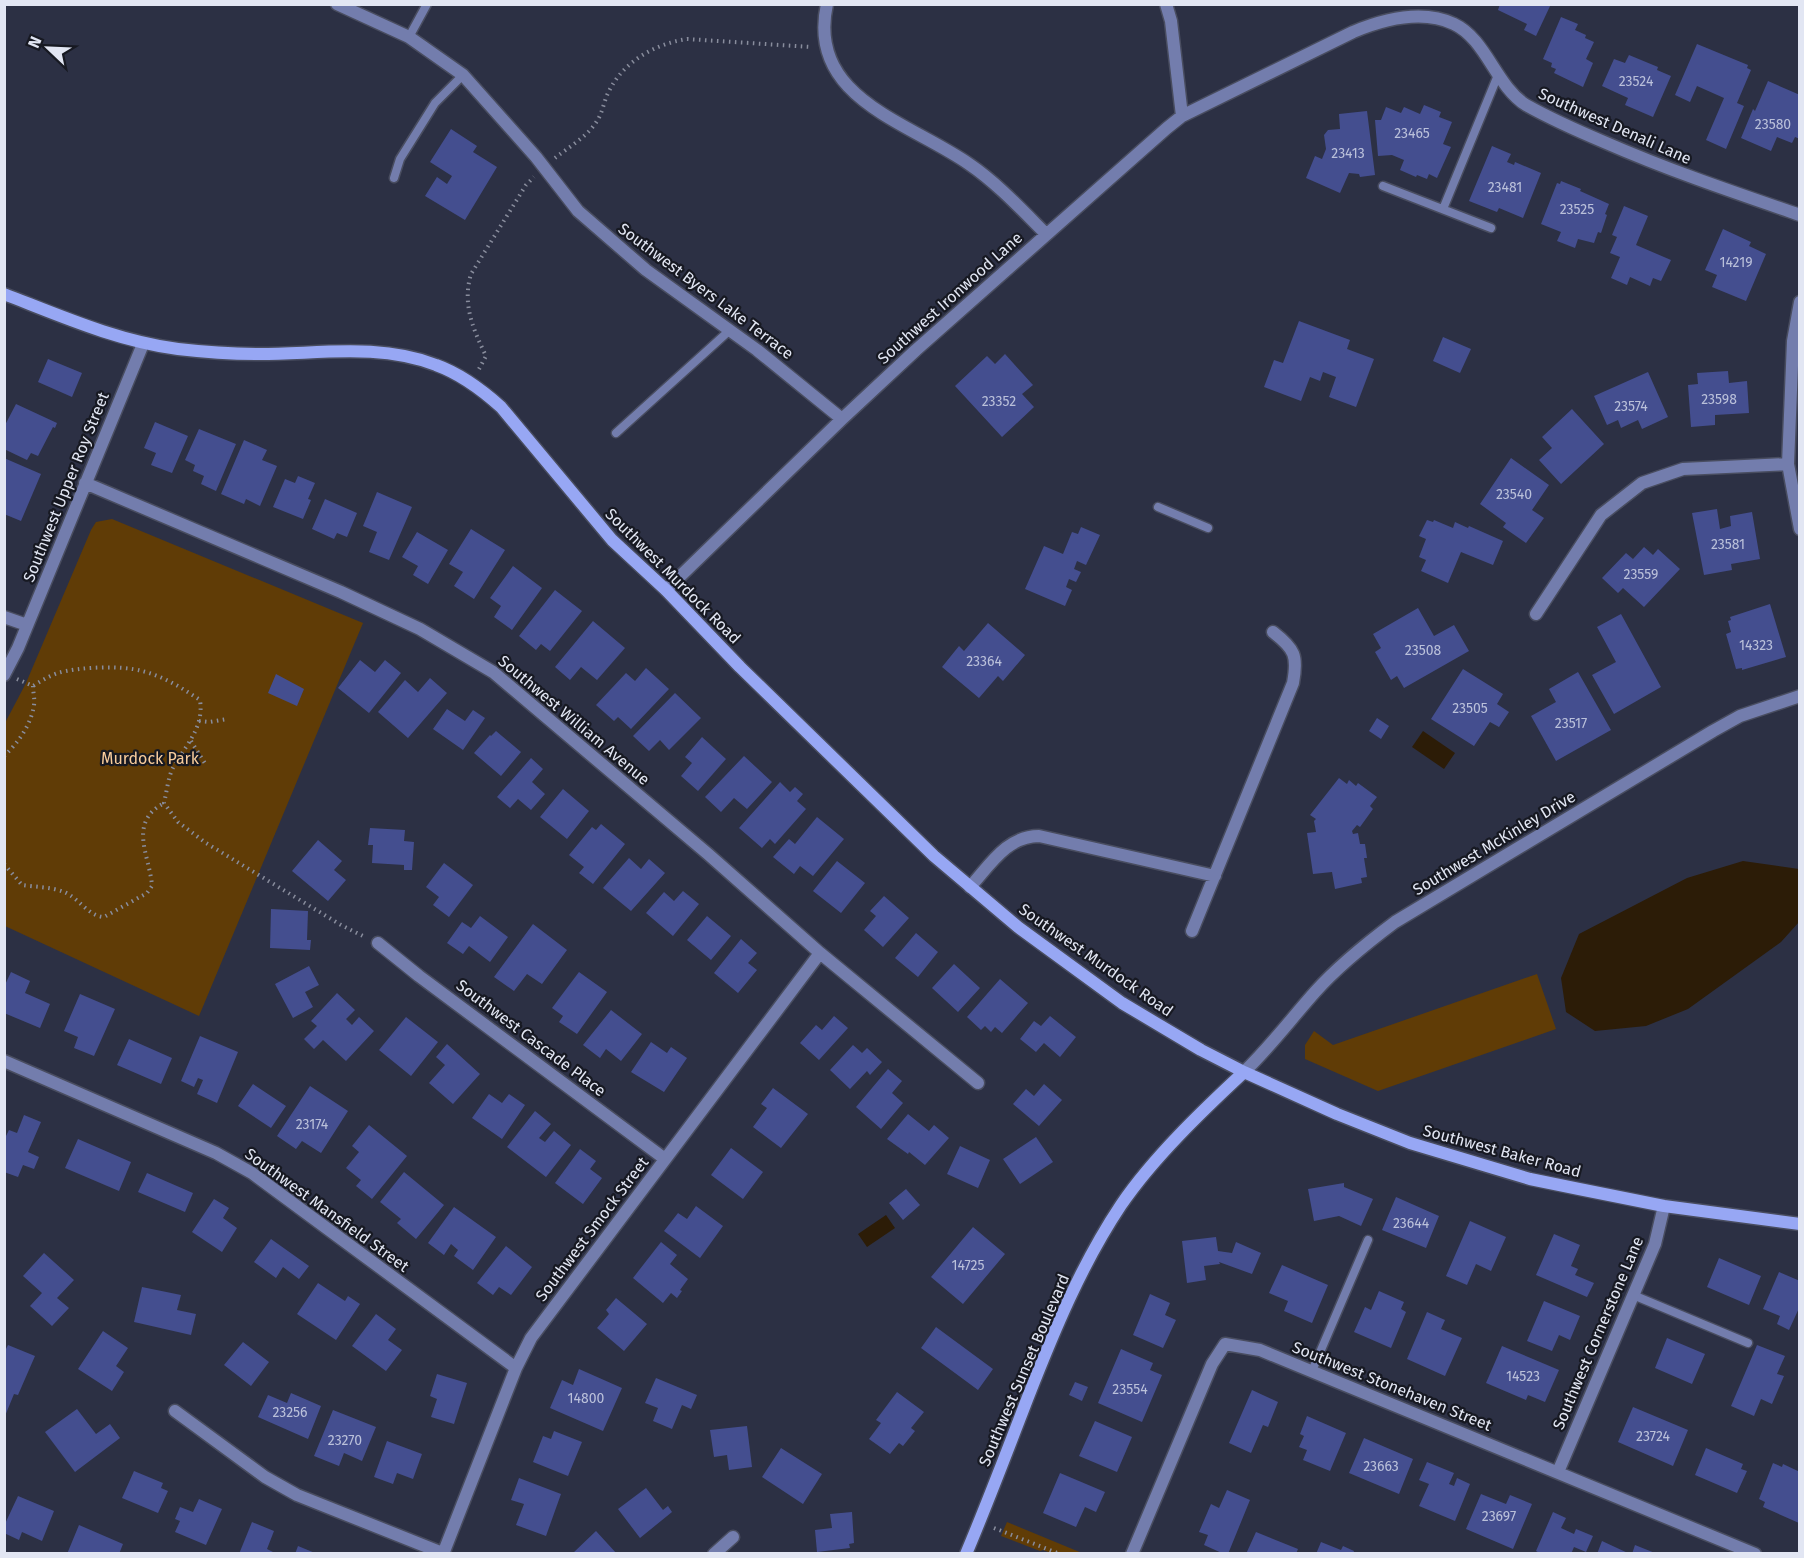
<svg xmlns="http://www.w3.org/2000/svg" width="1804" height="1558" viewBox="0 0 1804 1558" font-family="'Fira Sans',sans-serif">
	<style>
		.green { fill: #603c06 }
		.water { fill: #2c1c07 }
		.building { fill: #444e8f }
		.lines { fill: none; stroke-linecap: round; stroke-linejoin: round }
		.lane-casing { stroke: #494d60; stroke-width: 11 }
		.street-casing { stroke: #494d60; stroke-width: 15 }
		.secondary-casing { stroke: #494d60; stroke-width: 15 }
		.path { stroke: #898d9d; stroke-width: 4; stroke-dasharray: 1.5 4.5; stroke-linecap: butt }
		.lane { stroke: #737dad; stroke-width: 8 }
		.street { stroke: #737dad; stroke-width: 12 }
		.secondary { stroke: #97a7f4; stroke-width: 12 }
		.labels { text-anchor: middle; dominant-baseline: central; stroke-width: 4.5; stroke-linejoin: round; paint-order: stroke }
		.number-label { font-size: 14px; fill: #bac0da }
		.street-label { font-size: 16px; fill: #e2e6f3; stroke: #171922 }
		.park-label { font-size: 16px; fill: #f9cd9c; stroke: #171922 }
	</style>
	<rect width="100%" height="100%" fill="#2c3044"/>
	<!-- green -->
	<path class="green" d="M112,519l251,104 -164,393 -194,-90v-203l21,-40 65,-153 5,-8z
		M1537,974l19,55 -178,62 -73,-32v-14l9,-14 19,14z
		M1007,1522l75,31h-31l-8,-3 -3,1 -39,-15z"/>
	<!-- water -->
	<path class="water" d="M1423,731l32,22 -11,16 -32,-22z
		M1743,861l56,8v53l-18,20 -93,67 -42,17 -51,5 -29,-19 -5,-34 18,-44 108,-56z
		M886,1215l9,13 -28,19 -9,-13z"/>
	<!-- building -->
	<path class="building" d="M1500,4h51l-15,32 -12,-6 3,-6 -29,-14z
		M1561,17l17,7 -3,6 11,5 -1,3 9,4 -8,17 7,4 -10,24 -29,-14 2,-4 -5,-2 1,-4 -9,-4z
		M1697,44l51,21 -1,3 4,2 -14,33 7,3 -18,43 -20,-9 18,-42 -27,-12 -7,16 -15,-7z
		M1629,55l29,12 -1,3 14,6 -18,41 -28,-12 3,-7 -26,-12 12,-27 11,4z
		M1768,81l32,14v44l-5,-2 -3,6 -15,-6 -6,14 -30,-13 12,-29 2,2z
		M1424,105l17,7 -2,5 13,5 -9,22 8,3 -14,31 -8,-4 -2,5 -10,-4 -1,2 -16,-7 4,-10 -12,-5 -14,1 -3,-36h6l5,-13 15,6 3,-6 16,7z
		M1367,111l8,64 -15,2 -1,-3 -10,-1 -9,20 -34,-15 9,-22 7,3 4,-10 -2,-14 4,-5 12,-1 -1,-15z
		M451,129l26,17 -4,6 24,15 -32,53 -40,-24 12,-19 10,7 5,-8 -22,-14z
		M1492,146l19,8 -4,8 7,3 1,-3 26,11 -18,45 -24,-10 -2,4 -28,-11z
		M1561,181l20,8 -1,2 29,13 -4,10 2,1 -6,18 -3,-1 -4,11 -16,-4 -3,9 -18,-7 4,-9 -20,-8 16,-41 3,1z
		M1624,206l24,10 -12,29 35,15 -10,21 -8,-3 -3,8 -20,-9 -3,8 -16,-7 9,-21 -10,-4 7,-16 -5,-2z
		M1723,229l28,13 -2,4 17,8 -20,47 -34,-14 5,-12 -12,-5z
		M1299,321l51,19 -3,9 27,10 -18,48 -27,-10 7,-20 -13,-5 -3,9 -10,-4 -9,24 -37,-14 10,-27 9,3z
		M1443,337l28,12 -11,24 -27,-12z
		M1005,354l28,31 -11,9 12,13 -32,30 -47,-51 32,-30 8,8z
		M48,359l34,14 -10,24 -34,-15z
		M1728,371l1,12 18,-2 2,32 -34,2v10l-24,2 -3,-42 10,-1 -1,-11z
		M1648,372l20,45 -26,12 -4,-9 -17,8 -3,-8 -11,5 -13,-29z
		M16,404l41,19 -2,5 -2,-1 -15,29 -7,-3 -4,7 -23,-11v-22z
		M1572,409l32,35 -43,40 -22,-24 13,-12 -10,-11z
		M155,422l33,14 -16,37 -21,-8 5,-12 -12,-5z
		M199,429l37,15 -20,47 -15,-7 3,-8 -11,-5 2,-6 -10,-5z
		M244,440l23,10 -5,10 15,6 -17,40 -14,-7 -2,5 -23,-10z
		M4,458l37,16 -20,47 -17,-7z
		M1511,458l38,27 -17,25 12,8 -18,25 -23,-16 3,-4 -26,-19z
		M298,476l17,7 -7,16 3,1 -8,19 -30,-12 12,-28 10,4z
		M377,492l35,15 -23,53 -20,-8 8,-20 -14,-6z
		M325,499l32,14 -10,24 -10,-4 -3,6 -22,-10z
		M1717,509l3,20 11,-3 -1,-10 22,-4 8,47 -29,5 1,6 -28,5 -12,-62z
		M1427,520l6,2 1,-2 19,8 2,-6 13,6 1,-2 34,15 -10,24 -32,-13 -13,31 -27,-12 5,-11 -7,-3 7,-18 -7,-3z
		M1081,527l19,8 -14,30 -9,-4 -3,8 7,3 -5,10 -7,-3 -3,8 6,3 -7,16 -40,-17 19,-43 19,8 9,-22 6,2z
		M471,529l34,21 -31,49 -20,-13 9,-14 -14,-8z
		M417,532l31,18 -20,34 -15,-9 5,-9 -16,-9z
		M1644,547l9,8 5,-6 22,20 -36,38 -21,-19 -5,5 -16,-15 24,-25 7,6z
		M513,566l29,22 -30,42 -18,-13 7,-11 -11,-8z
		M555,590l27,21 -32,40 -9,-7 -5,6 -17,-14z
		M1770,604l16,53 -44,13v-2l-6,1 -10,-35 5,-2 -3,-11 3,-1 -1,-3z
		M1418,608l16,28 20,-11 15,26 -65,37 -7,-12 -6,4 -16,-28 6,-4 -8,-14z
		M1621,614l40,73 -47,27 -22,-39 24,-13 -19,-35z
		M593,621l32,27 -28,32 -16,-13 -11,13 -15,-13z
		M988,623l37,32 -22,26 -5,-5 -19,22 -37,-31 17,-21 5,5z
		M360,660l15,12 10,-12 16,13 -32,40 -31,-25z
		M646,668l23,21 -38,40 -13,-12 -4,4 -18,-16 30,-32 9,8z
		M1463,669l40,25 -6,10 12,8 -10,15 -9,-5 -16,24 -43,-27z
		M1578,672l33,58 -55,31 -25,-45 25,-14 -7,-13z
		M276,674l28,15 -7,17 -29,-13z
		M430,678l17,15 -39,45 -30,-26 27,-32 13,12z
		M675,693l26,25 -32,32 -9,-10 -11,11 -16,-15z
		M447,709l18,12 8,-11 12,8 -22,32 -30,-21z
		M1377,718l12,8 -8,13 -12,-8z
		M496,731l25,21 -20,24 -27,-23 16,-18 1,1z
		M702,737l24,22 -28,32 -17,-15 11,-13 -7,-6z
		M744,756l28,26 -25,27 -13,-11 -13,14 -16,-15z
		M531,758l12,11 -11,13 13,12 -14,16 -13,-11 -8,9 -13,-11z
		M1339,778l8,6 2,-4 7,6 2,-3 19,14 -7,9 3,3 -13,18 -3,-2 -5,6 1,3 5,-1 2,11h5l2,14h-3l3,19 -6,1 1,5 -27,6 -3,-17 -19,2 -6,-41 9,-1 -2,-11 2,-2 -6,-4z
		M780,782l10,10 5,-5 8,7 -6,7 9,8 -31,35 -5,-5 -8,9 -23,-20z
		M563,789l26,22 -22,28 -27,-22z
		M817,817l27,22 -31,37 -13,-10 -6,8 -21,-17 16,-18 6,5z
		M601,824l24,20 -32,40 -14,-11 5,-6 -15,-12 23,-28 4,3z
		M370,828l35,2 -1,11 10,1 -2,28h-8v-5l-32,-2 1,-18h-5z
		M318,840l24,21 -8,9 12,10 -18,21 -36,-30z
		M629,858l12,11 8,-10 16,14 -34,38 -28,-23z
		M837,861l28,22 -24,30 -28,-22z
		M444,863l29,22 -24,32 -16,-12 6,-8 -13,-10z
		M683,891l16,13 -26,32 -27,-23 18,-21 10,9z
		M884,896l25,22 -26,29 -19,-17 12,-14 -6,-5z
		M271,909l37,2 -1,29h4l-1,10 -40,-2z
		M480,916l28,21 -18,25 -21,-16 -6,8 -16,-11 15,-21 9,6z
		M707,916l24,20 -20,24 -24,-20z
		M533,924l34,26 -25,34 -15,-10 -13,17 -20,-14z
		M916,933l22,19 -20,25 -23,-19z
		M741,939l16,14 -9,10 9,7 -19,23 -24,-20z
		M954,964l26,24 -22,24 -26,-24z
		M309,966l10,19 -14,7 8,15 -20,11 -18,-34z
		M11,972l19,9 -5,12 25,11 -10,24 -36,-15v-26z
		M579,972l28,20 -30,42 -18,-12 4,-6 -11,-8z
		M1000,979l28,24 -26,30 -7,-6 -4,5 -6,-6 -4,4 -14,-13z
		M337,993l18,17 -9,9 6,6 7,-8 15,14 -28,30 -23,-21 -9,9 -10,-10 13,-13 -6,-5z
		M80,994l35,15 -21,47 -20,-8 4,-11 -14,-6z
		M611,1010l31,24 -21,27 -15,-12 -6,9 -17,-13z
		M834,1016l14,12 -29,32 -19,-17 16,-18 6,5z
		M1050,1016l26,21 -16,20 -16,-14 -8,9 -16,-13 14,-18 7,5z
		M406,1017l32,25 -27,34 -32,-26z
		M200,1036l38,16 -21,51 -20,-9 6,-14 -5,-2 -4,9 -13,-6z
		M129,1039l43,19 -11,26 -44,-19z
		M651,1042l16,11 4,-6 16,11 -23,34 -33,-20z
		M447,1044l33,30 -27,30 -24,-21 16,-18 -9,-8z
		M853,1045l9,8 5,-5 15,14 -12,13 -3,-4 -17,18 -20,-19z
		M888,1069l14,12 -10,12 11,10 -22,26 -25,-22z
		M253,1084l33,22 -15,22 -33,-22z
		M1044,1084l18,16 -23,26 -26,-22 13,-15 8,7z
		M310,1086l38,25 -27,42 -19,-12 -6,8 -19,-13z
		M773,1088l35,26 -27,34 -28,-21 14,-19 -6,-4z
		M489,1094l13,9 7,-9 16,11 -23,34 -30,-21z
		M535,1111l16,13 -12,14 6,4 9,-11 17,14 -25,32 -39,-30z
		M908,1114l21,17 5,-6 15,13 -24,27 -16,-13 -1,2 -21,-15z
		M24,1115l17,7 -13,30 11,5 -5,12 -11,-4 -5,12 -14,-5v-32l5,-10 8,3z
		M369,1125l38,31 -35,43 -16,-13 5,-6 -15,-12 13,-16 -7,-6z
		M1036,1137l17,25 -33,22 -17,-25z
		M78,1139l53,23 -12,29 -54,-23z
		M960,1146l30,14 -12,28 -31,-14z
		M731,1148l32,24 -20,27 -32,-24z
		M580,1149l16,12 -6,8 12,9 -19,26 -28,-21z
		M404,1172l40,33 -28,34 -19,-16 4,-4 -21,-17z
		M147,1173l46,20 -8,19 -47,-20z
		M1344,1183v4l29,12 -12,27 -22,-10 -25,5 -6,-32z
		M906,1189l14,16 -17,15 -14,-17z
		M1396,1197l43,19 -13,32 -44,-18z
		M214,1199l15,9 -6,10 14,10 -15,24 -30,-20z
		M696,1206l27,20 -23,32 -36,-27 14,-18 9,6z
		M454,1207l42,30 -23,33 -19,-14 4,-6 -7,-6 -7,11 -16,-12z
		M1470,1221l36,16 -15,34 -15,-7 -9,21 -21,-9z
		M973,1227l32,27 -42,50 -32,-27z
		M1554,1234l26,11 -9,21 7,3 -3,6 19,8 -7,14 -51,-22z
		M1216,1237l2,14 14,2 4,-11 25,11 -9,21 -33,-12 1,2 -16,2 2,14 -19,3 -5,-42z
		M271,1239l38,27 -10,13 -16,-12 -7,11 -22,-16z
		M661,1242l16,13 -7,9 18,15 -8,11 2,1 -5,7 -6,-5 -8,10 -30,-25z
		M506,1246l26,21 -21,28 -12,-8 -6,8 -16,-12z
		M44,1253l30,27 -17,18 12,10 -17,18 -22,-20 12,-13 -19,-17z
		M1719,1258l42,18 -12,29 -42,-18z
		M1282,1265l46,20 -16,38 -28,-12 4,-10 -19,-8z
		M1779,1272l21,9v25l-11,24 -12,-6 3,-8 -17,-7z
		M318,1283l27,18 3,-5 12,8 -24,36 -39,-26z
		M142,1287l39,8 -4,15 19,4 -5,21 -57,-13z
		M1379,1291l25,11 -3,7 5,3 -15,36 -37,-16 11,-25 6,3z
		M1150,1294l20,9 -5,12 11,5 -13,28 -30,-13z
		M616,1298l31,26 -23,27 -27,-23 12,-14 -3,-4z
		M1544,1301l36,15 -10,24 -11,-5 -7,16 -25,-10z
		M1427,1312l18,8 -4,9 21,9 -17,38 -38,-17z
		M376,1314l20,15 -8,11 14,10 -16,21 -34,-25z
		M936,1327l57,42 -15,21 -57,-42z
		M103,1331l25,17 -12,18 8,6 -12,19 -34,-22z
		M1667,1338l38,16 -13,30 -37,-16z
		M243,1342l26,20 -18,24 -27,-21z
		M8,1345l27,11 -17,39 -4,-1 -9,22 -1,-63z
		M1757,1345l28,11 -8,18 7,2 -12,28 -11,-5 -7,17 -23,-10z
		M1502,1346l57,24 -14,32 -17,-7 -2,5 -40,-17z
		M1121,1349l32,14 -3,7 12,5 -20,47 -44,-19z
		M579,1369l43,19 -19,43 -53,-23 12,-28 11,5z
		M437,1374l30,9 -13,41 -23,-7 6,-18 -7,-3z
		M656,1378l41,17 -6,14 -9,-4 -10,24 -19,-8 5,-13 -13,-5z
		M1075,1382l13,5 -6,14 -13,-6z
		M1252,1390l26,12 -10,25 -5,-2 -12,28 -22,-10z
		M897,1392l27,20 -13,16 4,3 -12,15 -4,-3 -9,11 -21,-15 12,-16 -5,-3z
		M291,1393l30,13 -13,33 -50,-22 10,-22 19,8z
		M1633,1407l55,23 -15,36 -55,-24z
		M77,1409l19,25 14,-10 10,14 -45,34 -30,-40z
		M333,1410l43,17 -14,34 -18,-8 -5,13 -25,-10z
		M1307,1416l39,17 -16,38 -27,-11 4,-10 -8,-3 5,-11 -4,-2z
		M1095,1421l37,16 -15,35 -38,-16z
		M747,1426l5,41 -23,3 -2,-15 -13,2 -4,-27z
		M554,1431l28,11 -14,34 -35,-14 10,-26 8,3z
		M1364,1438l49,21 -14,35 -50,-21z
		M387,1441l35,13 -9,25 -16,-6 -4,11 -19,-7z
		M781,1448l41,26 -19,30 -41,-27z
		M1706,1448l37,16 -2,5 6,2 -10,22 -42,-18z
		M1427,1462l27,11 -5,11 5,2 3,-8 13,6 -15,37 -36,-15 10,-22 -10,-4z
		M1773,1463l9,4 1,-3 17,8 -1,51 -36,-16 2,-5 -6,-3z
		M134,1471l29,12 -2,5 7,3 -10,22 -36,-15z
		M1060,1473l45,19 -9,20 -11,-5 -9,20 -33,-14z
		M519,1478l42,16 -15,42 -30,-11 8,-21 -13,-4z
		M646,1488l17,22 5,-4 4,6 -32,26 -22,-29z
		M1227,1490l23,10 -22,54h-4l-20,-9 4,-10 -9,-3 12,-28 8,4z
		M1481,1494l25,10 4,-9 22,9 -19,45 -47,-20z
		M18,1496l36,15 -12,30 -20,-9 -3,8 -15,-7v-7z
		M199,1499l23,10 -16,36 -31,-13 5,-11 -5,-2 5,-12 13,5z
		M852,1512l2,31 -5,1 1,4 -33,4 -2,-22 17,-2 -2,-14z
		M1553,1512l13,6 -5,10 13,6 2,-5 17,7 -7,16 -12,-5 -3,7h-30l-5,-3z
		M252,1522l22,9 -7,18 10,5h-38z
		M79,1525l44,19 -4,10h-52z
		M596,1531l21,23h-45z
		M1256,1532l42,17 -2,5h-50z
		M1602,1541l28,13h-33z
		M1321,1542l20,8 2,-4 11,5 -1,3h-37z
		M1635,1545l20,8v1h-23z
		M298,1546l17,7v1h-20z"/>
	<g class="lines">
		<!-- lane casing -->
		<g class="lane-casing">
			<path id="lane" d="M409,37l18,-33
				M394,178l6,-19 35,-56 28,-28
				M1383,186l108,42
				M1443,209l55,-134
				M616,433l114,-103
				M1158,507l50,21
				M1633,1295l115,48
				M1312,1371l56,-131"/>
		</g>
		<!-- street casing -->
		<g class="street-casing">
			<path id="street" d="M337,4l72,33 54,38 73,82 42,54 68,59 111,80 85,69
				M827,4c-21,94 82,118 142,160 28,19 53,46 77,70
				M1166,4l5,17 11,95
				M1800,302l-7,39 -5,123 12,65
				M85,483l256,109 79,37 73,43 215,182 112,99 158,130
				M666,590l176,-171 74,-69 251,-222 15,-12 171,-84c31,-13 69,-23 101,-8 32,15 42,62 72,81 25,14 52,26 78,37 64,28 129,50 196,73
				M1536,614l65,-99 41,-32 41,-14 105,-5
				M4,617l23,8
				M4,675l14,-27 125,-304
				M970,887c20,-22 37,-51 69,-51l176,40
				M1192,931l101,-248c5,-27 2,-34 -20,-51
				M378,943l41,33 246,183
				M4,1061l212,92 36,20 264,195
				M1244,1072c26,-25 47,-53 71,-80 24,-27 52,-49 80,-70l318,-191 27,-15 60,-20
				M175,1411l90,66 32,18 148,59
				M1558,1472l97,-228 9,-38
				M443,1554l73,-186 15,-30 289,-385
				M714,1554l19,-17
				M1132,1554l80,-190 13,-20 35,6 495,204"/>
		</g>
		<!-- secondary casing -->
		<g class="secondary-casing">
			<path id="secondary" d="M4,294c57,22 113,47 174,55 26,3 55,5 82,5 58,0 119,-11 176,11 25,9 45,24 65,42l111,133 54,50 74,77 194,189 84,71 104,76 79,47 43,22 93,42 73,29 120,36 49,10 85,17 136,18
				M966,1554c22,-52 42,-105 62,-157 26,-66 53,-132 93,-192 32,-47 81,-94 123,-133"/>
		</g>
		<!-- path -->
		<path class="path" d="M555,158c14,-11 33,-22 42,-37 6,-9 7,-21 12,-30 15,-30 46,-47 78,-52l124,8
			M479,369l7,-13c-13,-27 -24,-52 -15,-82l55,-89 8,-8
			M17,679l16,7c8,-5 16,-10 25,-13 20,-6 63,-8 84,-2 21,5 40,17 58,29 4,28 -13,43 -26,66 -6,10 -7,25 -10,37l14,19 28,21 135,82 24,12
			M199,721l10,1 18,-3
			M191,741l15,24
			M4,756c14,-13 27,-31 30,-51 1,-6 -1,-13 -1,-19
			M4,864l18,21c13,2 30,2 42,7 15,6 24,24 40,25l43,-24 5,-7c-2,-30 -25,-63 12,-83
			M994,1528l66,26"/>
		<!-- lane -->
		<use href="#lane" class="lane"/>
		<!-- street -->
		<use href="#street" class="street"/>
		<!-- secondary -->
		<use href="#secondary" class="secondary"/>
	</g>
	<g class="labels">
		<!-- number labels -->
		<g class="number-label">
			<text x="1636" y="81">23524</text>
			<text x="1773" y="124">23580</text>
			<text x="1412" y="133">23465</text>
			<text x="1348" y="153">23413</text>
			<text x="1505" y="187">23481</text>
			<text x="1577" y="209">23525</text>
			<text x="1736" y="262">14219</text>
			<text x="1719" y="399">23598</text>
			<text x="999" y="401">23352</text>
			<text x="1631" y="406">23574</text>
			<text x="1514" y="494">23540</text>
			<text x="1728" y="544">23581</text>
			<text x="1641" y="574">23559</text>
			<text x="1756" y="645">14323</text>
			<text x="1423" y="650">23508</text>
			<text x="984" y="661">23364</text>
			<text x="1470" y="708">23505</text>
			<text x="1571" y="723">23517</text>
			<text x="312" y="1124">23174</text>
			<text x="1411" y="1223">23644</text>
			<text x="968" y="1265">14725</text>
			<text x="1523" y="1376">14523</text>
			<text x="1130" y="1389">23554</text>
			<text x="586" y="1398">14800</text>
			<text x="290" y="1412">23256</text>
			<text x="1653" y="1436">23724</text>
			<text x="345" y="1440">23270</text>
			<text x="1381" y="1466">23663</text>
			<text x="1499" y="1516">23697</text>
		</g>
		<!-- street labels -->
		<g class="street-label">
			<text transform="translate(1615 126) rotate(24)">Southwest Denali Lane</text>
			<text transform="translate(706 291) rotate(37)">Southwest Byers Lake Terrace</text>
			<text transform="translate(950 298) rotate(-42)">Southwest Ironwood Lane</text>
			<text transform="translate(66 487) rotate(-68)">Southwest Upper Roy Street</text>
			<text transform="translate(673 576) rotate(45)">Southwest Murdock Road</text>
			<text transform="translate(574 720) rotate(40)">Southwest William Avenue</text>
			<text transform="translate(1494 843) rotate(-31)">Southwest McKinley Drive</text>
			<text transform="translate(1096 960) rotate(35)">Southwest Murdock Road</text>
			<text transform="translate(531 1038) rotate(37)">Southwest Cascade Place</text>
			<text transform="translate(1502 1151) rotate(15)">Southwest Baker Road</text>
			<text transform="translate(327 1210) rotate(36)">Southwest Mansfield Street</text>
			<text transform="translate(592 1229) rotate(-53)">Southwest Smock Street</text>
			<text transform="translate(1598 1333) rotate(-67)">Southwest Cornerstone Lane</text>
			<text transform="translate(1024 1370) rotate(-67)">Southwest Sunset Boulevard</text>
			<text transform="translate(1392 1386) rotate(22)">Southwest Stonehaven Street</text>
		</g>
		<!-- park labels -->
		<g class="park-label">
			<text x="150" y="758">Murdock Park</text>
		</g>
	</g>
	<!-- border -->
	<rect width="1804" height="1558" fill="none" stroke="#e2e6f3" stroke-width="12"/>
	<!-- north arrow -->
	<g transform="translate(48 48) rotate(293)" stroke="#171922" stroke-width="4.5" paint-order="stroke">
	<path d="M0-4.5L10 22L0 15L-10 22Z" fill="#e2e6f3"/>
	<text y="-9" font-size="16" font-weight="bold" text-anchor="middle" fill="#e2e6f3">N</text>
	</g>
</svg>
